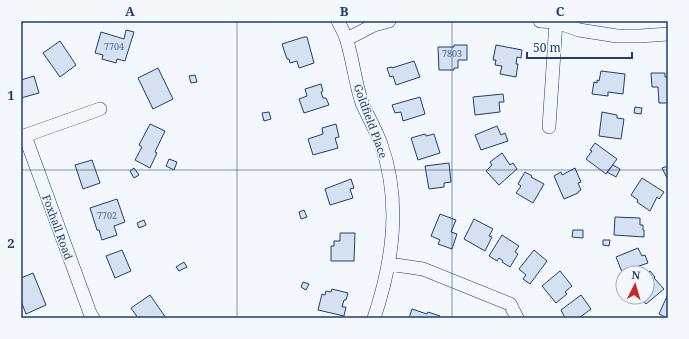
<svg xmlns="http://www.w3.org/2000/svg" width="689" height="339" viewBox="0 0 689 339" font-family="'Noto Serif',serif">
	<style>
		.building { fill: #d5e0f0; stroke: #1d3f73 }
		.lines { fill: none; stroke-linecap: round; stroke-linejoin: round }
		.minor-casing { stroke: #1d3f73; stroke-width: 14 }
		.minor { stroke: #f4f7fb; stroke-width: 13 }
		.grid { fill: none; stroke: #1d3f73; stroke-width: 1; stroke-opacity: 0.55 }
		.labels { text-anchor: middle; dominant-baseline: central; stroke-width: 3; stroke-linejoin: round; paint-order: stroke }
		.number-label { font-size: 9px; fill: #4b6792 }
		.street-label { font-size: 11px; fill: #1d3f73; stroke: #f4f7fb }
		.neatline { fill: none; stroke: #1d3f73; stroke-width: 1.5 }
		.grid-label { font-size: 13px; text-anchor: middle; font-weight: bold; fill: #1d3f73 }
	</style>
	<rect width="100%" height="100%" fill="#f4f7fb"/>
	<!-- building -->
	<path class="building" d="M126,30l8,2 -9,29 -8,-2 -1,4 -14,-4 1,-4 -8,-2 6,-21 23,7z
		M304,37h3l7,26 -15,5 -2,-7 -7,2 -1,-4h-2l-5,-15z
		M60,41l16,24 -16,12 -17,-24z
		M454,45h13v15h-9v8h-4v2h-15l-1,-23h16z
		M496,45l26,5 -1,8 -4,-1 -1,7h2l-2,13 -16,-3 2,-8 -7,-1 1,-5h-3z
		M414,61l6,16 -24,8 -3,-9 -3,1 -3,-9 5,-1v1z
		M158,68l15,31 -20,10 -15,-31z
		M601,71l24,3 -2,20 -15,-2v4l-16,-2 2,-12 3,1v-3l2,1z
		M651,73h14v4h3v26h-9l-1,-16h-6z
		M195,75l2,7 -6,1 -2,-7z
		M34,76l5,17 -18,5v-18z
		M321,84l2,7 -2,1 2,6h3l3,7 -25,8 -5,-14 8,-3 -2,-7z
		M503,94l1,8h-5l1,10 -25,3 -2,-18z
		M420,97l5,17 -22,7 -2,-9 -6,1 -3,-8z
		M635,107l7,1 -1,6 -7,-1z
		M269,112l2,7 -7,2 -2,-8z
		M602,112l15,3v3l7,1 -3,20 -22,-3z
		M150,124l15,7 -10,21 2,1 -7,15 -15,-8 7,-13 -3,-2z
		M336,124l3,13 -4,1 3,10 -25,7 -5,-16 15,-5 -1,-6z
		M497,126l4,9 4,-2 3,8 -27,9 -6,-15z
		M425,134l1,2 8,-2 6,19 -22,7 -7,-22z
		M595,143l22,16 -11,15 -20,-15 6,-8 -2,-1z
		M502,153l8,12 3,-2 4,6 -18,16 -13,-14 6,-6 -2,-3z
		M169,159l8,3 -3,8 -8,-4z
		M92,160l8,23 -17,6 -8,-24z
		M449,163l2,19 -7,1v4l-15,2 -4,-23z
		M613,165l7,4 -4,8 -9,-5z
		M668,166v14l-6,-12z
		M134,168l5,7 -5,3 -4,-7z
		M575,168l6,14 -3,1 3,7 -3,2v1l-14,6 -10,-23 7,-4 1,3z
		M525,172l7,4 -1,1 13,7 -11,19 -17,-10 5,-7 -3,-2z
		M642,178l22,14 -5,7 -2,-2 -7,14 -13,-9 1,-2 -7,-5z
		M351,179l3,9 -4,1 3,9 -23,7 -5,-16z
		M117,199l8,23 -11,4 3,9 -15,5 -3,-10h-2l-7,-22z
		M304,210l3,7 -6,2 -2,-7z
		M440,214l16,6 -5,12 6,2 -5,15 -14,-5 2,-4 -9,-4z
		M615,217l25,1v7h3v5h1v7l-30,-2z
		M474,219l19,10 -4,7 3,1 -7,14 -21,-12z
		M144,220l2,5 -7,3 -2,-5z
		M573,230h10v8l-11,-1z
		M340,233h15l-1,28h-23v-15h3v-5h6z
		M502,235l17,11 -4,6 3,2 -8,13 -8,-5 1,-1 -4,-3 -2,3 -8,-5z
		M603,240h7l-1,6 -6,-1z
		M638,248l4,8 3,-1 3,8 -26,9 -6,-15z
		M122,250l9,21 -16,7 -9,-22z
		M534,250l13,11 -17,23 -7,-5 3,-4 -7,-6z
		M184,262l3,5 -8,4 -3,-4z
		M560,271l12,15 -7,6 2,2 -11,9 -14,-17z
		M650,271l5,6 -1,1 10,11 -18,15 -6,-7h7v-24z
		M33,273l13,32 -20,9 -5,-13v-23z
		M303,282l6,2 -3,6 -5,-3z
		M332,289l16,4 -2,7h-2l-2,7h4l-2,9 -26,-6 4,-16 3,1 1,-4 5,1z
		M668,294v24h-1l-8,-4z
		M150,295l16,23h-28l-7,-10z
		M581,295l10,14 -12,9h-14l-4,-8z
		M412,309l15,5 1,-2 12,4 -1,2h-30z"/>
	<g class="lines">
		<!-- minor casing -->
		<g class="minor-casing">
			<path id="minor" d="M338,21c3,6 7,13 9,20 6,20 8,41 15,62 6,14 14,27 19,41 21,58 12,118 -7,174
				M540,21l16,1 23,8 38,6h23l28,-2
				M347,39l27,-14 15,-4
				M549,127l7,-105
				M25,136l65,177 3,5
				M21,137l79,-28
				M389,264l34,5 87,35 7,14"/>
		</g>
		<!-- minor -->
		<use href="#minor" class="minor"/>
	</g>
	<!-- grid -->
	<path class="grid" d="M237,21v297M452,21v297M21,170h647"/>
	<g class="labels">
		<!-- number labels -->
		<g class="number-label">
			<text x="114" y="46">7704</text>
			<text x="452" y="53">7803</text>
			<text x="107" y="215">7702</text>
		</g>
		<!-- street labels -->
		<g class="street-label">
			<text transform="translate(371 121) rotate(70)">Goldfield Place</text>
			<text transform="translate(58 227) rotate(70)">Foxhall Road</text>
		</g>
	</g>
	<!-- border -->
	<rect width="689" height="339" fill="none" stroke="#f4f7fb" stroke-width="44"/>
	<!-- north arrow -->
	<g transform="translate(635 285) rotate(5)"><circle r="19" fill="#f4f7fb" stroke="#9eadc5"/>
	<path d="M0-3L7 15L0 10L-7 15Z" fill="#c62828"/>
	<text y="-6" font-size="11" font-weight="bold" text-anchor="middle" fill="#1d3f73">N</text>
	</g>
	<!-- scale -->
	<path d="M527 52v6h105v-6" fill="none" stroke="#1d3f73" stroke-width="2"/>
	<text x="533" y="52" font-size="12" fill="#1d3f73" stroke="#f4f7fb" stroke-width="3" paint-order="stroke">50 m</text>
	<rect x="22" y="22" width="645" height="295" class="neatline"/>
	<g class="grid-label">
		<text x="130" y="16">A</text>
		<text x="344" y="16">B</text>
		<text x="560" y="16">C</text>
		<text x="11" y="100">1</text>
		<text x="11" y="248">2</text>
	</g>
</svg>
